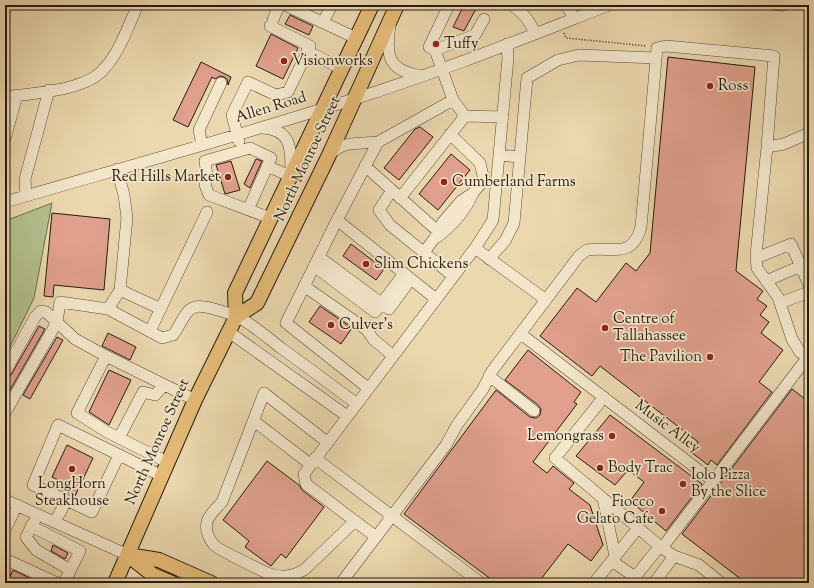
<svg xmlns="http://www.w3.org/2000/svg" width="814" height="588" viewBox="0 0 814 588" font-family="'Sorts Mill Goudy',serif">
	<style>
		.green { fill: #b3c08e; stroke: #6c6d50 }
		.water { fill: #99bba7; stroke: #6b7b6b }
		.building { fill: #e0a08d; stroke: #251a11 }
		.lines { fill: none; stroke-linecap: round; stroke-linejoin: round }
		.minor-casing { stroke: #574a38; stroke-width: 12 }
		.major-casing { stroke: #251a11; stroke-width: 16 }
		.path { stroke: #251a11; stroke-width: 1.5; stroke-dasharray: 1 2; stroke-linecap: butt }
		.minor { stroke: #f3e6cb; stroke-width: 11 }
		.major { stroke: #e6bc78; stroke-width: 14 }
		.poi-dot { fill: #8f2418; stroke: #f3e6cb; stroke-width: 1.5 }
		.labels { text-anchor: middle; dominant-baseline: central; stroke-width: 3.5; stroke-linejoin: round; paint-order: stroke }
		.poi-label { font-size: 15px; fill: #251a11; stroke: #f3e6cb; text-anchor: start }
		.street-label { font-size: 15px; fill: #251a11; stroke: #f3e6cb }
	</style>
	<rect width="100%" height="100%" fill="#ecd8af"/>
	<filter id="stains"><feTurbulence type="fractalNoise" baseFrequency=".005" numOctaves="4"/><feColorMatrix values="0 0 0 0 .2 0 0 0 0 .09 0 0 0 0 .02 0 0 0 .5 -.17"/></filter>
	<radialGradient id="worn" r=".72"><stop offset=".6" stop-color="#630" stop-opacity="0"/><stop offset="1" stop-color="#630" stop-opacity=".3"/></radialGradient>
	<!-- green -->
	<path class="green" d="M52,203l-18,95 -27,55 -2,-1v-131z"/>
	<!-- water -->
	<path class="water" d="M727,5h66l-2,3 -8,3z"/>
	<!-- building -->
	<path class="building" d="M464,5h14l-14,26 -11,-4z
		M290,15l23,11 -4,9 -24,-11z
		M271,34l27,14 -15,31 -27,-13z
		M668,57l87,10 -19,204 27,20 -6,8 10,7 -7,9 9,7 -8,11 22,17 -24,32 13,10 -55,73 -6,-5 -3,5 -17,-13 7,-10 -98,-76 -8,10 -52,-40 37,-48 19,14 30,-39 10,8 14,-18z
		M201,62l30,15 -3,8 -1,-6 -3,-2 -4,-1 -5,3 -3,-2 -24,50 -15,-7z
		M420,127l13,10 -34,43 -15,-12 31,-39z
		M451,154l19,16 -32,40 -19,-16z
		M256,159l6,2 -12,27 -6,-4z
		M231,161l9,29 -15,4 -9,-29z
		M52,213l58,6 -6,71 -50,-5 -1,12 -9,-1z
		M351,244l33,25 -8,11 -33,-24z
		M320,306l32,22 -11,16 -32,-22z
		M39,326l6,3 -40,70v-20l6,-4z
		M108,333l28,14 -6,13 -28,-14z
		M57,337l6,3 -33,59 -7,-4z
		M528,350l53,42 -7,10 3,2 -44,58 14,11 6,-7 21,17 -5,6 21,16 13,40 -12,16 -23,-17 -30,39h-42l-92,-69 92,-124 34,27 6,1 4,-3 1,-6 -3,-4 -33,-25z
		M109,370l22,10 -22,45 -20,-13z
		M792,389l17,13v181h-63l-64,-49z
		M610,415l92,69 -36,47 -36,-30 14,-19 -16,-12 -13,15 -39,-29z
		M67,445l26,13 -18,38 -16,-8 3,-6 -10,-5z
		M267,461l32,24 3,5 22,17 -38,51 -5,-4 -10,12 -26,-19 4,-6 -26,-21z
		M53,545l15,8 -3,6 -14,-8z
		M13,570l27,13h-33z"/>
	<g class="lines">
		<!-- minor casing -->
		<g class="minor-casing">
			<path id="minor" d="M285,5l71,33
				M449,5l-20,42 6,3 18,50 12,16 38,1
				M511,5c12,6 19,17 24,28
				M566,5l8,13
				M273,20l6,-15
				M323,22l9,-17
				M390,26c-5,31 -1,45 32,50
				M435,50l40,-15 9,-16
				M307,51l35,18
				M5,97c28,-4 79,-6 98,-27 17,-18 25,-44 35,-65
				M263,128c29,2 28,21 28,45
				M5,139l12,-44
				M239,141l-7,-26 16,-33 28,13 12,-3 22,-46 -40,-20
				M202,145l-3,-15 22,-47
				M767,147l17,-3 25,-11
				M330,153l12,-7 7,-2 29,-2 75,-42
				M499,155l21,2
				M267,166l23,10
				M365,166l68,61
				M117,169l7,26 3,23 -7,72 -12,19 54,29 11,-3c7,-8 11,-25 22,-28 8,-3 32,6 41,9 15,7 31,21 45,32 25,18 50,37 76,56
				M392,190l-13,20 11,15 63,51
				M26,196l-1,-17 24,-89
				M400,198l65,-82
				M5,202c117,-34 234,-66 349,-103 86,-27 170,-61 255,-94
				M248,210l23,-52 -21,-10 -45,13 2,15 -2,9 4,10 61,23
				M337,220l99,79
				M437,237c16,-12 28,-25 36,-44
				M475,248l71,52
				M424,252l10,-13 9,-17 18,-21 12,-8 11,-13 -4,-17 -30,-29
				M319,257l70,52 22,-30
				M756,258l35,-14 18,41
				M489,259l16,-18 9,-18 13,-145 31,-18 21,-5 77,3
				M314,266l61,46 27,-36
				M766,281l35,-15
				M304,286l63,44 6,9 20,17
				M120,290l41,19
				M780,303l29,-11
				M150,331l57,-119
				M229,332l118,84
				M521,334l192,147
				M106,356l-29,57 30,19 60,30
				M5,372l30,-55 6,-6 5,1 29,27 31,17 89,44
				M489,376l45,35
				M368,388l-82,-65 51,-103 41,-78
				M604,397l-49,61 107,90 12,8 25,9 22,18
				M5,413l52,-91 3,-20 48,7
				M254,421l56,43
				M119,438l24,-46 12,3 9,-10
				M327,442l-63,-49 -42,109c-5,6 -13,12 -15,20 -2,8 2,17 7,23 6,6 43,23 53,28 13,5 24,4 37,-3l51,-49
				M119,455l-27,57 -59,-27 25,-60 104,51
				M315,458l166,125
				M603,498l12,58
				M5,500l123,55
				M35,520l-9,17 10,13 34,20
				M55,522l11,-21
				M31,526l49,25 -16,32
				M5,530l12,-25
				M376,537l-70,-53 -2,-10 171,-226 18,-28 15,-162 -1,-14
				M662,548l145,-190
				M612,561l23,16
				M5,563l2,-3 50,23
				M341,583l105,-138 11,-20 26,-36 9,-18 87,-115 8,-6c24,-4 45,10 54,-23l16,-179 9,-2 108,10 -7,91 -11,108 1,13 21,29 14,42 8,13 9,7
				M594,583l44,-55
				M630,583l30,-37
				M654,583l20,-27"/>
		</g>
		<!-- major casing -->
		<g class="major-casing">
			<path id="major" d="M236,317l21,-14 73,-150 67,-148
				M128,555l31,5 52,23
				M129,556l24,19 19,8
				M115,583l80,-183 41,-83 -1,-24 137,-288"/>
		</g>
		<!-- path -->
		<path class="path" d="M564,33l2,5 81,8"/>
		<!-- minor -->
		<use href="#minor" class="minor"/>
		<!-- major -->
		<use href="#major" class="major"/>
	</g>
	<!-- markers -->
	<g class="poi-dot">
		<circle cx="436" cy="44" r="4"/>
		<circle cx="284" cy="61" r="4"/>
		<circle cx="710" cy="86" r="4"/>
		<circle cx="228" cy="177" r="4"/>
		<circle cx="444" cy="182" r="4"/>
		<circle cx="366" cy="264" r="4"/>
		<circle cx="331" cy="325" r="4"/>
		<circle cx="605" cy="328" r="4"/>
		<circle cx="710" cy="357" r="4"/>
		<circle cx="612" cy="436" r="4"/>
		<circle cx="600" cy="468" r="4"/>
		<circle cx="72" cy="469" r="4"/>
		<circle cx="683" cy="484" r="4"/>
		<circle cx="662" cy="511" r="4"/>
	</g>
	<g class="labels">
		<!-- poi labels -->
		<g class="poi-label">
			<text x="444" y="44">Tuffy</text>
			<text x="292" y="61">Visionworks</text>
			<text x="718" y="86">Ross</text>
			<text x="220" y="177" text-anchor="end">Red Hills Market</text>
			<text x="452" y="182">Cumberland Farms</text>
			<text x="374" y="264">Slim Chickens</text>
			<text x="613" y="319">Centre of<tspan x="613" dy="17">Tallahassee</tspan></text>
			<text x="339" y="325">Culver's</text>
			<text x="702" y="357" text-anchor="end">The Pavilion</text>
			<text x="604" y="436" text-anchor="end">Lemongrass</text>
			<text x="608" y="468">Body Trac</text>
			<text x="691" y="475">Iolo Pizza<tspan x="691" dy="17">By the Slice</tspan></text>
			<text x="72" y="484" text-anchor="middle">LongHorn<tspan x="72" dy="17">Steakhouse</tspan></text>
			<text x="654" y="502" text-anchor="end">Fiocco<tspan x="654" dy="17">Gelato Cafe</tspan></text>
		</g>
		<!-- street labels -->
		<g class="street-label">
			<text transform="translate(271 108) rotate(-17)">Allen Road</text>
			<text transform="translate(308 159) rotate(-65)">North Monroe Street</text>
			<text transform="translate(667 427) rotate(37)">Music Alley</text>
			<text transform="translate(158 442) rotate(-66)">North Monroe Street</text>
		</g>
	</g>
	<!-- margin -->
	<rect width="814" height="588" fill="none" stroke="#ecd8af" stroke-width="20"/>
	<rect x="6" y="6" width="802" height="576" fill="none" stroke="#251a11" stroke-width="2"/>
	<rect x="10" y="10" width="794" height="568" fill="none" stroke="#251a11"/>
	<rect width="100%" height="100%" filter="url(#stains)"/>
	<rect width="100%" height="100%" fill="url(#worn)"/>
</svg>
